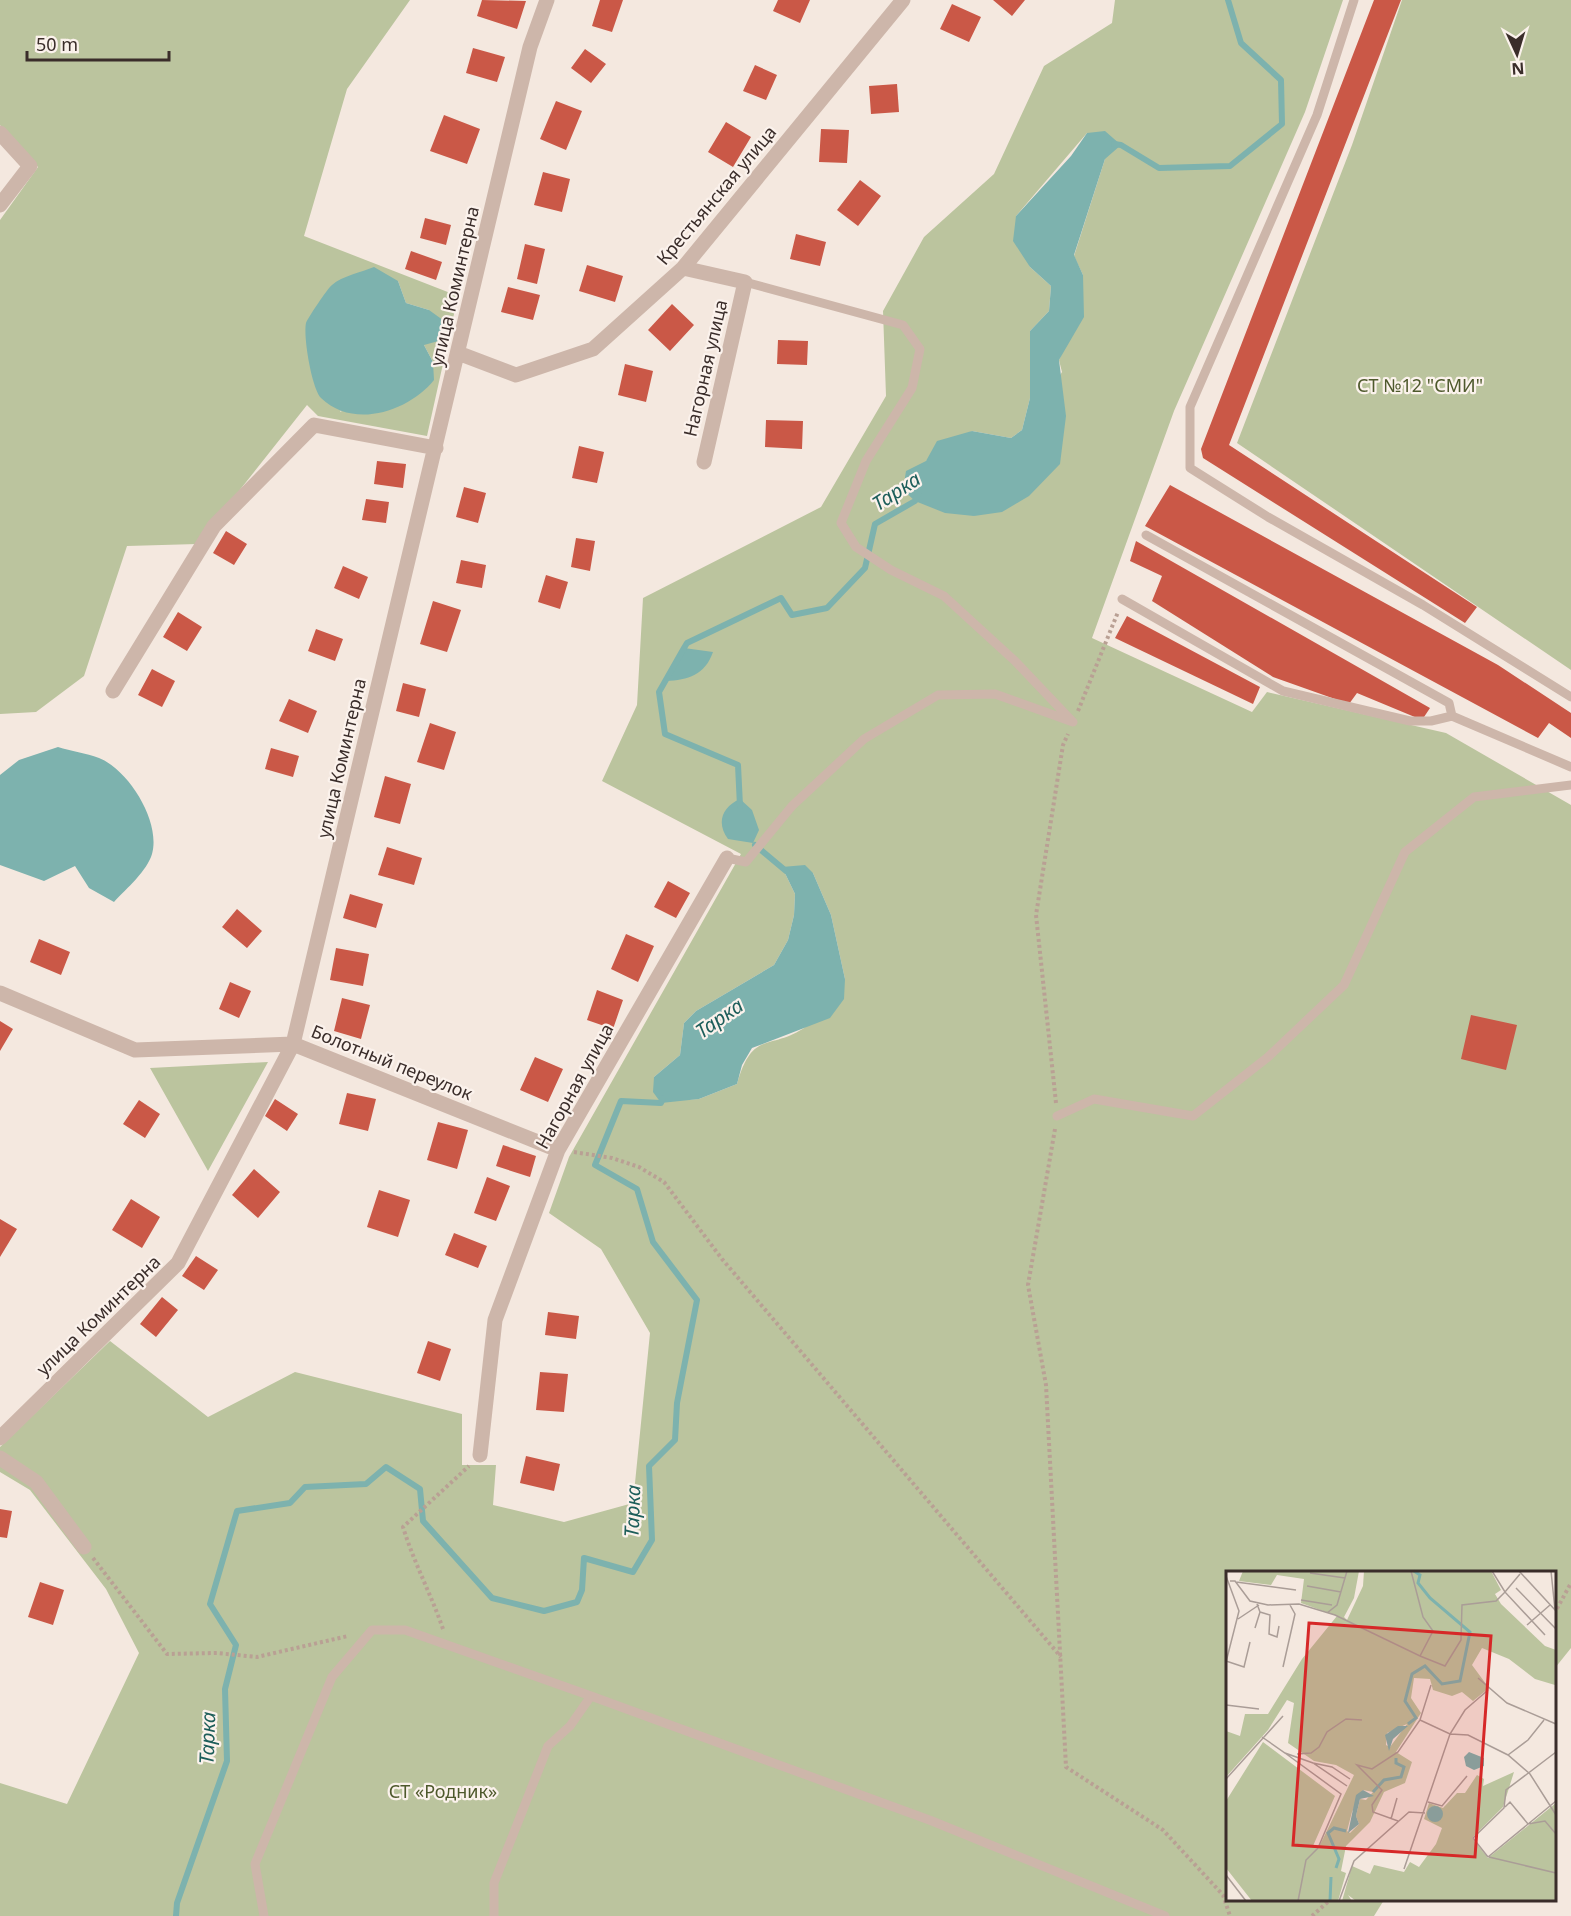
<svg xmlns="http://www.w3.org/2000/svg" width="1571" height="1916" viewBox="0 0 1571 1916" font-family="'Noto Sans',sans-serif">
	<style>
		.green { fill: #bbc49e; fill-rule: evenodd }
		.water { fill: #7db2ae }
		.lines { fill: none; stroke-linecap: round; stroke-linejoin: round }
		.stream { stroke: #7db2ae; stroke-width: 6 }
		.building { fill: #ca5847 }
		.path { stroke: #b9a094; stroke-width: 4; stroke-dasharray: 3 3; stroke-linecap: butt }
		.lane { stroke: #cdb6aa; stroke-width: 9 }
		.street { stroke: #cdb6aa; stroke-width: 15 }
		.labels { text-anchor: middle; dominant-baseline: central; stroke-width: 4.5; stroke-linejoin: round; paint-order: stroke }
		.street-label { font-size: 18px; fill: #3a2d2a; stroke: #fbf2ec }
		.park-label { font-size: 18px; fill: #4e592c; stroke: #fbf2ec }
		.water-label { font-size: 20px; font-style: italic; fill: #1d5e5a; stroke: #fbf2ec }
		.inset-river { fill: none; stroke: #7db2ae; stroke-width: 3 }
		.inset-road { fill: none; stroke: #aa9d97; stroke-width: 1.5 }
		.view { fill: #d62828; fill-opacity: 0.15; stroke: #d62828; stroke-width: 3 }
		.inset-edge { fill: none; stroke: #3a2d2a; stroke-width: 3 }
	</style>
	<rect width="100%" height="100%" fill="#f4e8df"/>
	<!-- green -->
	<path class="green" d="M0,0h410l-63,89 -43,147 154,60 -31,140 -109,-20 -11,-11 -110,139 -70,2 -43,130 -48,36 -36,2v-494l38,-53 -38,-42zM398,281l8,22 23,7 -5,35 9,17 -93,50z
		M1115,0h228l-38,112 -131,299 -82,227 160,74 15,-20 179,41 125,72v843l-16,20 -1,-96h-326v328h156l-10,16h-1374v-133l67,21 72,-151 -33,-64 -76,-99 -30,-18v-25l110,-106 98,76 87,-45 167,42v51h34l-3,40 71,17 69,-19 17,-170 -49,-84 -52,-36 20,-56 172,-303 -139,-73 35,-76 6,-107 178,-91 65,-111 -3,-85 41,-74 70,-63 50,-108 68,-43zM1087,133l18,26 -31,97 9,19 -15,65 -9,20 3,12 -88,144 -48,-55 46,-30 39,7 11,-8 8,-32v-67l19,-20 2,-25 -21,-19 -14,-51zM782,867l31,6 18,42 14,64c-11,14 -23,37 -38,47 -37,26 -54,2 -70,58l-38,15 -16,1 -29,-23 26,-22 4,-32 12,-12 78,-46 14,-25 6,-25 1,-21z
		M1402,0h169v670l-334,-227 115,-298z
		M268,1062l-60,109 -58,-103z"/>
	<!-- water -->
	<path class="water" d="M1105,131l16,14 -16,14 -31,96 9,20 1,42 -25,43 7,56 -6,48 -31,32 -27,16 -28,4 -29,-3 -30,-12 -12,-11 3,-19 20,-10 11,-20 35,-10 39,7 11,-8 8,-32v-67l19,-20 2,-25 -21,-19 -17,-26 3,-25 55,-60 16,-23z
		M374,267l24,14 8,22 23,7 18,13 -5,17 -18,5 9,17 1,18c-25,31 -80,50 -113,18 -9,-9 -18,-61 -15,-75 2,-5 21,-34 26,-38 10,-9 30,-13 42,-18z
		M684,648l29,4c-8,23 -25,28 -47,29z
		M58,747c13,4 28,6 41,11 30,12 62,64 53,96 -5,17 -25,34 -38,48l-25,-14 -14,-22 -31,15 -44,-16v-90l19,-15z
		M740,799l12,11 7,20 -6,13 -25,-4c-12,-16 -6,-32 12,-40z
		M805,865l8,8 18,42 14,64 -1,20 -14,19 -78,30 -10,17 -5,19 -38,15 -38,4 -8,-11 1,-15 26,-22 4,-32 12,-12 78,-46 14,-25 6,-25 1,-21 -13,-27z"/>
	<g class="lines">
		<!-- stream -->
		<path class="stream" d="M1114,144l7,1 38,23 71,-2 52,-42 -1,-44 -40,-37 -13,-43
			M740,806l-2,-41 -73,-31 -6,-42 25,-44 3,-5 94,-45 11,17 35,-7 38,-40 10,-44 40,-23 3,-7
			M755,845l31,26
			M176,1916l1,-13 50,-142 -2,-72 11,-44 -26,-41 27,-93 53,-8 15,-16 61,-3 20,-17 34,22 3,32 69,77 52,13 33,-9 5,-12 2,-32 49,14 19,-32 -3,-74 26,-26 2,-37 20,-103 -44,-58 -16,-53 -42,-24 26,-64 40,2 2,-5"/>
	</g>
	<!-- building -->
	<path class="building" d="M482,0l44,1 -9,28 -40,-13z
		M600,0h23l-11,32 -20,-6z
		M778,0h32l-10,23 -27,-12z
		M993,0h32l-13,16z
		M1374,0h27l-172,445 248,162 -12,16 -262,-165 -2,-9z
		M952,4l29,13 -12,25 -29,-13z
		M473,48l32,9 -8,25 -31,-9z
		M585,49l21,15 -15,19 -20,-15z
		M755,65l22,10 -11,25 -23,-9z
		M897,84l2,28 -28,2 -2,-28z
		M556,101l26,10 -16,39 -26,-11z
		M444,115l36,14 -13,35 -37,-13z
		M726,122l25,15 -18,30 -25,-15z
		M821,129l28,1 -2,33 -28,-1z
		M543,172l27,7 -8,33 -28,-7z
		M860,180l21,16 -23,30 -21,-16z
		M425,218l26,7 -5,20 -26,-7z
		M796,234l30,8 -6,24 -30,-7z
		M525,244l20,5 -8,35 -20,-5z
		M411,251l31,11 -6,18 -31,-11z
		M587,265l36,11 -8,26 -36,-11z
		M508,287l32,8 -7,25 -32,-8z
		M672,304l22,21 -24,26 -22,-21z
		M778,340l30,1 -1,24 -30,-1z
		M625,364l28,7 -7,31 -28,-7z
		M766,420l37,1 -1,28 -37,-2z
		M579,446l25,6 -7,31 -25,-5z
		M377,461l29,3 -3,24 -29,-4z
		M1170,485l328,180 73,48v25l-22,-15 -11,15 -393,-212z
		M464,487l22,6 -8,30 -22,-6z
		M366,499l23,3 -3,21 -24,-3z
		M226,531l21,13 -13,21 -21,-12z
		M576,538l19,3 -5,30 -19,-4z
		M1136,541l294,167 -8,12 -65,-27 -8,11 -76,-27 -121,-76 10,-25 -32,-15z
		M461,560l25,5 -4,23 -26,-5z
		M343,566l25,11 -9,22 -25,-11z
		M546,575l22,7 -8,27 -22,-7z
		M433,601l28,9 -14,42 -27,-8z
		M178,612l24,15 -15,24 -24,-14z
		M1127,616l133,71 -7,17 -138,-66z
		M316,629l27,10 -8,22 -27,-10z
		M152,669l23,12 -13,26 -24,-12z
		M403,683l23,6 -7,28 -23,-6z
		M289,699l28,12 -9,22 -29,-12z
		M430,723l26,9 -12,38 -27,-8z
		M271,748l28,8 -6,21 -28,-8z
		M385,776l26,8 -11,40 -26,-7z
		M387,847l35,11 -8,27 -36,-10z
		M668,881l22,12 -14,25 -22,-11z
		M350,894l33,10 -7,24 -33,-10z
		M237,909l25,22 -15,17 -25,-21z
		M626,934l28,12 -16,36 -27,-13z
		M39,939l31,13 -9,23 -31,-13z
		M336,948l33,6 -6,32 -33,-6z
		M230,982l21,9 -12,27 -20,-9z
		M597,990l26,10 -10,29 -26,-9z
		M342,998l28,7 -9,34 -27,-8z
		M1471,1015l46,10 -11,45 -45,-11z
		M0,1021l13,8 -13,22z
		M535,1057l28,12 -15,33 -28,-12z
		M347,1093l29,6 -8,32 -29,-7z
		M275,1099l23,15 -11,17 -22,-15z
		M139,1100l21,14 -15,24 -22,-14z
		M438,1122l30,8 -11,39 -30,-9z
		M503,1145l33,11 -6,21 -34,-11z
		M254,1169l26,23 -22,26 -26,-23z
		M487,1177l23,9 -14,35 -22,-8z
		M379,1190l31,10 -12,37 -31,-10z
		M131,1199l29,18 -18,31 -30,-18z
		M0,1219l17,10 -17,28z
		M454,1233l33,13 -9,22 -33,-13z
		M196,1256l22,14 -14,20 -22,-14z
		M162,1297l16,13 -22,27 -16,-13z
		M548,1312l31,4 -3,23 -31,-4z
		M428,1341l23,8 -11,32 -23,-8z
		M540,1372l28,2 -4,38 -28,-2z
		M526,1456l34,8 -6,27 -34,-8z
		M0,1509l12,2 -5,27 -7,-1z
		M40,1582l24,8 -11,35 -25,-8z"/>
	<g class="lines">
		<!-- path -->
		<path class="path" d="M1078,711l40,-99
			M1056,1103l-20,-188 27,-170 5,-11
			M1055,1129l-27,156 18,100 20,382 97,63 60,65 7,21
			M574,1152l38,6 27,9 25,15 58,77 339,398
			M93,1558l74,96 50,-1 40,4 91,-21
			M1554,1614l17,-31
			M443,1629c-12,-35 -29,-66 -40,-102l66,-61
			M1312,1916l18,-16"/>
		<!-- lane -->
		<path class="lane" d="M1354,0l-37,115 -127,292v61l78,49 155,88 148,92
			M1146,535l303,168 3,13 119,51
			M1122,599l161,92 127,30h21l21,-5
			M727,858l19,4 46,-56 72,-67 74,-44 57,-1 78,28 -58,-61 -71,-65 -53,-26 -35,-23 -15,-24 25,-62 46,-73 8,-39 -17,-24 -158,-43
			M1057,1116l37,-17 99,17 75,-59 76,-72 61,-133 69,-55 97,-12
			M264,1916l-9,-52 77,-187 40,-47h33l186,66
			M494,1916v-33l54,-137 22,-20 21,-30 341,125 233,95"/>
		<!-- street -->
		<path class="street" d="M0,133l30,33 -30,39
			M683,268l62,14 -41,180
			M458,353l58,22 77,-26 90,-81 220,-268
			M113,691l101,-165 100,-101 122,23
			M0,993l135,57 158,-6 265,106
			M0,1438l178,-175 115,-219 237,-997 17,-47
			M480,1455l15,-135 63,-170 169,-292
			M0,1458l36,24 48,65"/>
	</g>
	<g class="labels">
		<!-- street labels -->
		<g class="street-label">
			<text transform="translate(716 195) rotate(-50)">Крестьянская улица</text>
			<text transform="translate(454 286) rotate(-77)">улица Коминтерна</text>
			<text transform="translate(705 368) rotate(-77)">Нагорная улица</text>
			<text transform="translate(341 758) rotate(-77)">улица Коминтерна</text>
			<text transform="translate(392 1062) rotate(22)">Болотный переулок</text>
			<text transform="translate(574 1086) rotate(-61)">Нагорная улица</text>
			<text transform="translate(98 1315) rotate(-44)">улица Коминтерна</text>
		</g>
		<!-- park labels -->
		<g class="park-label">
			<text x="1420" y="385">СТ №12 "СМИ"</text>
			<text x="443" y="1791">СТ «Родник»</text>
		</g>
		<!-- water labels -->
		<g class="water-label">
			<text transform="translate(896 491) rotate(-33)">Тарка</text>
			<text transform="translate(719 1018) rotate(-35)">Тарка</text>
			<text transform="translate(632 1511) rotate(-88)">Тарка</text>
			<text transform="translate(207 1738) rotate(-88)">Тарка</text>
		</g>
	</g>
	<!-- overview -->
	<g transform="translate(1226 1571)">
		<rect width="330" height="330" fill="#f4e8df"/>
		<path d="M17,0h116l-5,27 -10,19 3,3 16,-34 1,-15h127l10,19 -6,4 6,10 44,42 11,4 -1,35 -20,-6 -26,-20 -27,-11 -10,17 17,23 -16,13 -11,-9 -10,4 -19,-6 -3,-11 -16,-1 -3,20 10,15 -25,39 16,10 -7,21 -21,9 -14,30 -24,24 -5,25 5,2 -8,28h-86l-26,-33v-67l37,-59 72,54 -22,50 5,3 36,-74 -18,-10 -22,-4 -26,-18 6,-40 -7,-3 -19,30 -42,47v-46l14,5 5,-22h23l34,-55 35,-43 -36,-13 3,-24 -27,-4 -6,10 -32,-4zM181,153l-17,23 -4,-2 1,-12zM137,219l10,2 -7,8 -6,-1 -4,17 3,8 -9,9 -3,-2 5,-19zM288,201l-11,35 -31,31 16,20 68,-55v98h-200l-8,-6 4,6h-10l10,-35 18,8 4,-9 30,7 6,-10 9,5 17,-23 6,-16 -18,-9 5,-16 14,5 14,-15h8l12,-18 7,4 -1,7z" fill="#bbc49e" fill-rule="evenodd"/>
		<path d="M172,155h10l-15,13 -4,12 -4,-16zM243,181l15,6v8l-10,4 -8,-4 -2,-9zM137,219l11,6 -14,3 -4,17 3,8 -11,9 8,-38zM201 243a8 8 0 1 1 16 0a8 8 0 1 1-16 0Z" fill="#7db2ae"/>
		<path class="inset-river" d="M182,153l8,-6 -11,-17 7,-27 13,-8 17,18 18,-3 10,-49 -40,-34 -12,-15 2,-8 -6,-4M147,221l11,-12 17,-3 3,-10 -8,-4v-5M110,297l3,-9 -11,-26 6,-5 12,3M104,330l1,-24"/>
		<path class="inset-road" d="M266,0l13,21 15,-18M293,0l37,40M325,0l4,39M84,2l35,5M0,5l13,35 -13,51M4,10h5l15,20 18,4 31,-1 36,11 85,41 13,-25 -10,-14 -12,-46M10,11l60,8M81,15l34,6M290,17l40,41M75,29l31,5M34,41l10,3 -1,19 8,3 2,-11M101,42l10,-8 10,-34M12,48l21,-14M301,54l23,-20M29,57l5,-16 -3,-8M194,85l25,10 16,-26 1,-35 34,-4 9,-9 40,43M0,90l18,6 6,-25M57,96l12,-53 -5,-9M252,107l29,25 49,21M0,134l33,4M194,149l30,14 18,1 40,20 22,19 26,41M36,166l23,16 28,10 34,23M59,182l56,41 -23,54 -12,12 -8,41M71,183l14,-1 8,-6 8,-15 19,-13 16,1M282,184l20,-15 16,-20M87,192l19,4 18,12M0,208l57,-63M202,231l14,4 25,-30M279,236l5,-5 18,22 17,-3 11,13M165,248l6,-21M172,250l-25,-9 -1,-7 10,-15 -25,-25 15,4 26,-17 22,-32 11,-35M262,286l-15,-19 31,-30 2,-18 50,-38M262,286l68,-56M263,286l67,16M178,298l46,-135 15,-24 23,-20M0,304l20,26M113,330l15,-40 55,-49 16,1"/>
		<path class="view" d="M83,52l182,13 -16,221 -182,-12z"/>
		<rect width="330" height="330" class="inset-edge"/>
	</g>
	<!-- north arrow -->
	<g transform="translate(1517 54) rotate(176)" stroke="#fbf2ec" stroke-width="4.5" paint-order="stroke">
	<path d="M0-4.5L10 22L0 15L-10 22Z" fill="#3a2d2a"/>
	<text y="-9" font-size="16" font-weight="bold" text-anchor="middle" fill="#3a2d2a">N</text>
	</g>
	<!-- scale -->
	<path d="M27 51v9h142v-9" fill="none" stroke="#3a2d2a" stroke-width="3"/>
	<text x="36" y="51" font-size="18" fill="#3a2d2a" stroke="#fbf2ec" stroke-width="4.5" paint-order="stroke">50 m</text>
</svg>
